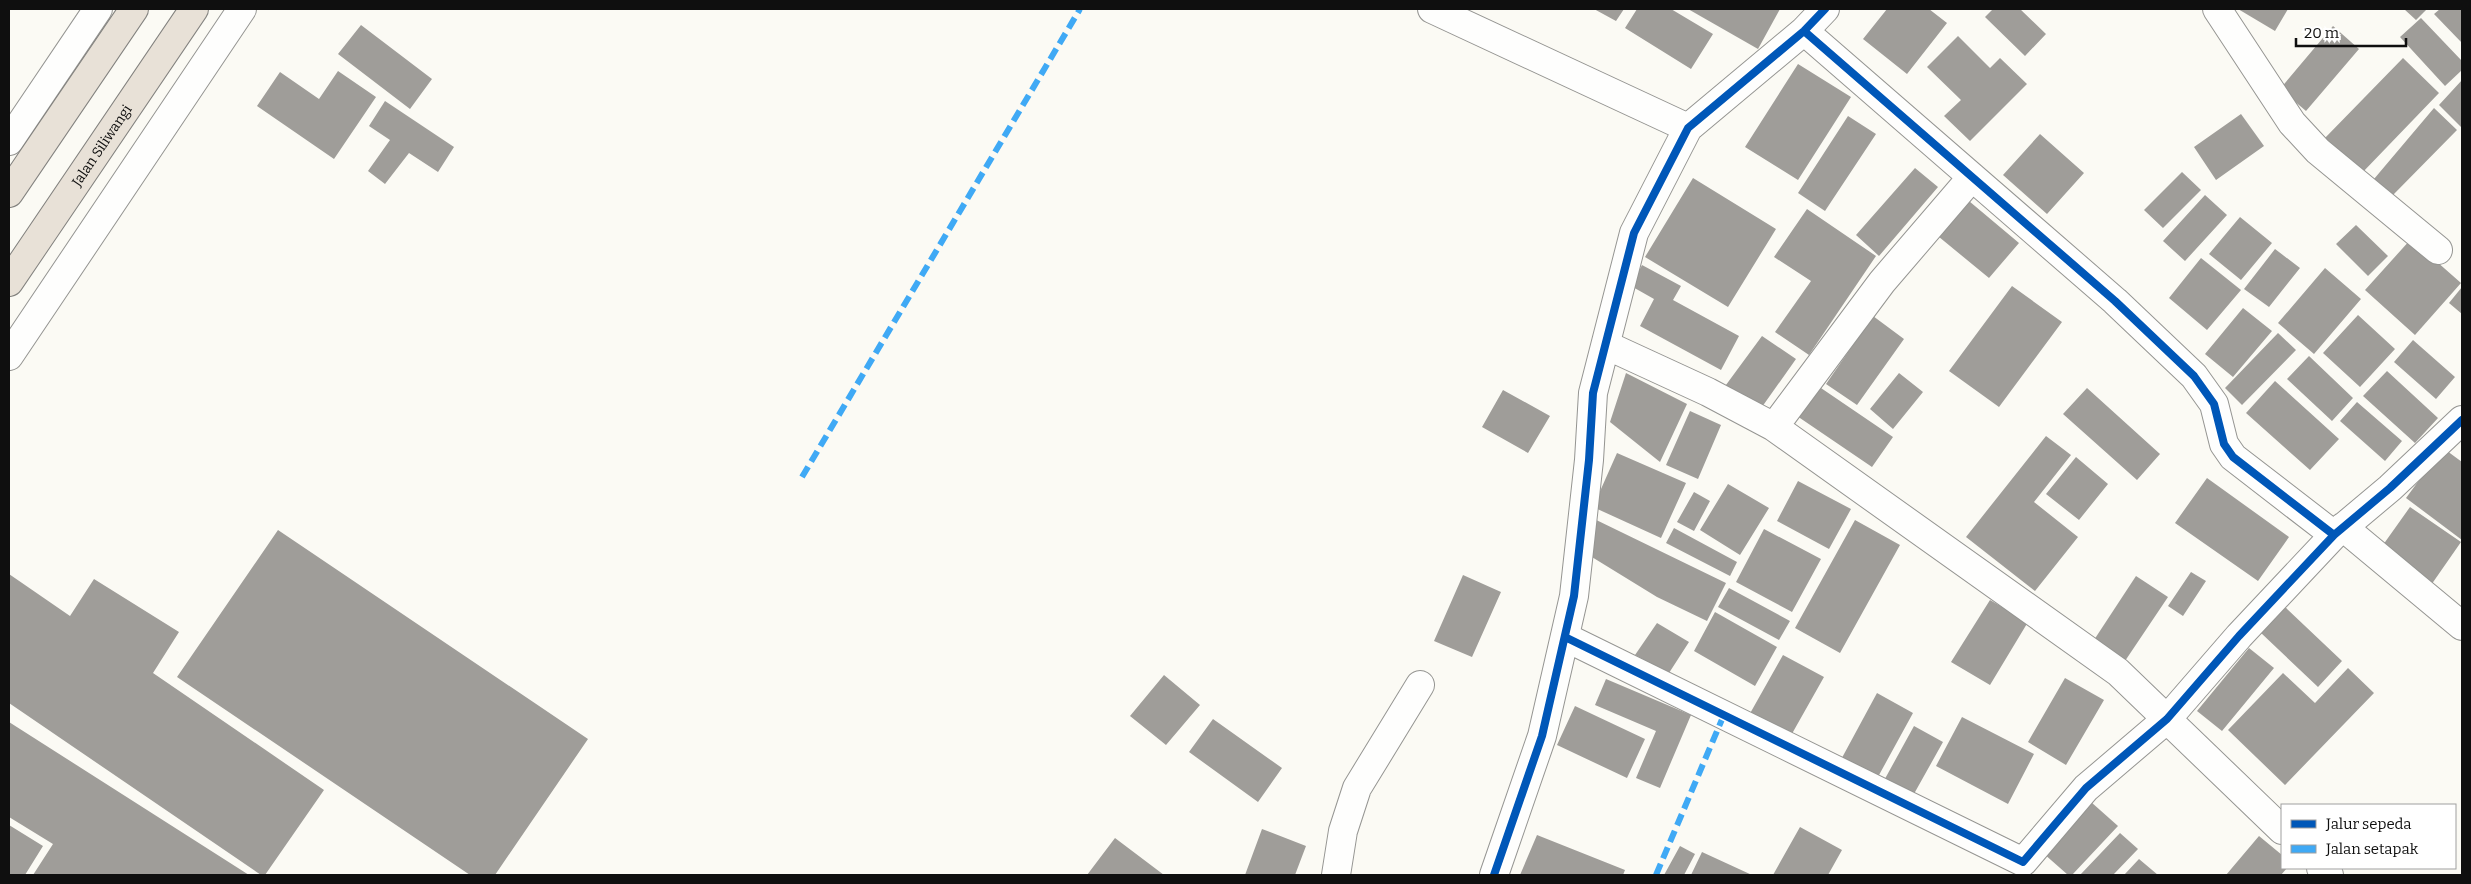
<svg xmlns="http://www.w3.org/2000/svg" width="2471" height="884" viewBox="0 0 2471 884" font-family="Bitter,serif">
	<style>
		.building { fill: #9f9d99 }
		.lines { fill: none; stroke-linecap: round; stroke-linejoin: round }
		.minor-casing { stroke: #959592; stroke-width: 30 }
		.highway-casing { stroke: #83827f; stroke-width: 30 }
		.minor { stroke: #fefefd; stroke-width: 28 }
		.highway { stroke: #e8e1d7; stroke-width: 28 }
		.quiet { stroke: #3fa9f5; stroke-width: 6; stroke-dasharray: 12 6; stroke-linecap: butt }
		.cycleway-casing { stroke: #fff; stroke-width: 11 }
		.cycleway { stroke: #0057b8; stroke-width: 8 }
		.labels { text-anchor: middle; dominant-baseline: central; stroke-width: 5; stroke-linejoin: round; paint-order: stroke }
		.street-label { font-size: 14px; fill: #0f0f0f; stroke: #fff }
	</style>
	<rect width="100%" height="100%" fill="#fbfaf4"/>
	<!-- building -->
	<path class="building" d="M1594,9h30l-8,12z
		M1637,9h34l42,25 -22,35 -66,-41z
		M1688,9h92l-22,40z
		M1887,9h42l18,14 -40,51 -44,-35z
		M1993,9h27l26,25 -21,22 -40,-39z
		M2238,9h50l-13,22z
		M2404,9h23l-11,11z
		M2440,9h22v34l-28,-29z
		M2421,18l41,43v9l-17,16 -45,-49z
		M361,25l71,54 -22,30 -72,-55z
		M2333,26l26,23 -53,62 -26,-22z
		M1958,36l32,32 10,-10 27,26 -57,57 -26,-25 17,-16 -34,-33z
		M2403,58l36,35 -78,81 -37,-35z
		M1798,64l53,33 -53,83 -53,-33z
		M338,71l38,26 -42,62 -77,-53 23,-34 39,27z
		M2462,80v48l-23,-23z
		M385,101l69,46 -16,25 -29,-19 -24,31 -17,-13 22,-31 -21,-14z
		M2434,108l23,22 -64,65 -19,-16z
		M2241,114l23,32 -48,34 -22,-33z
		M1848,116l28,18 -51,77 -27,-18z
		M2040,134l44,39 -37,41 -44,-39z
		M1915,168l23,19 -59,69 -23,-21z
		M2182,172l19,18 -38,38 -19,-18z
		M1693,178l83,51 -48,78 -83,-50z
		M2205,195l22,20 -42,46 -22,-20z
		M1963,196l56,47 -30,35 -56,-46z
		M1807,209l69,47 -67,99 -34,-23 36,-51 -37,-24z
		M2240,217l32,26 -31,37 -32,-26z
		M2356,225l32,31 -20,20 -32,-32z
		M2411,239l50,44 -46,52 -50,-45z
		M2275,249l25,19 -31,39 -25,-18z
		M2201,258l40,32 -34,40 -38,-32z
		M1642,265l39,21 -8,14 66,36 -18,34 -81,-44 14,-27 -23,-13z
		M2325,268l36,31 -47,55 -36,-31z
		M2012,286l50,36 -63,85 -50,-36z
		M2462,287v27l-13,-11z
		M2243,308l29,23 -39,46 -28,-23z
		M2358,315l37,34 -35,38 -37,-34z
		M1873,316l31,23 -47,66 -31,-21z
		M2278,333l18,17 -54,55 -17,-17z
		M1762,336l34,23 -39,55 -34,-25z
		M2413,340l42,37 -19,22 -42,-37z
		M2309,356l44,42 -21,23 -45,-42z
		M2387,371l51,47 -23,25 -52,-47z
		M1626,373l61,31 -27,58 -50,-40z
		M1899,373l24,19 -30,37 -23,-20z
		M2275,381l64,58 -29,31 -64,-57z
		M1818,386l75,51 -21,30 -75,-51z
		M2087,388l73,66 -23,26 -74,-66z
		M1503,390l47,26 -22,37 -46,-26z
		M2357,402l45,39 -17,20 -45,-40z
		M1690,411l31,14 -23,54 -32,-14z
		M2046,436l25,19 -37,47 44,35 -43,54 -69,-54z
		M2443,448l19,14v78l-56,-42z
		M1617,453l69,30 -25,55 -68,-31z
		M2076,457l32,27 -29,36 -33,-26z
		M2207,478l82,59 -31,44 -83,-58z
		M1798,481l53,28 -22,40 -52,-28z
		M1728,484l41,24 -29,47 -40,-25z
		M1694,492l16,9 -16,30 -17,-9z
		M2410,507l51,35 -32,46 -51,-36z
		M1586,515l140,68 -19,38 -50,-24 -70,-43z
		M1855,520l45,25 -60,108 -45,-25z
		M1674,528l63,34 -7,14 -64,-33z
		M1764,529l57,30 -29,53 -56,-30z
		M278,530l310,209 -93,136h-25l-293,-198z
		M2191,572l15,9 -23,35 -15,-10z
		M9,574l61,42 24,-37 85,53 -26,41 171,117 -59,85h-4l-252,-172z
		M1463,575l38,17 -29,65 -38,-16z
		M2136,576l32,21 -43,64 -31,-21z
		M1729,588l61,33 -11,19 -61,-33z
		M1990,600l38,22 -38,63 -39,-23z
		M2284,606l58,55 -24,26 -58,-55z
		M1715,612l62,35 -22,39 -61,-35z
		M1657,623l32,19 -20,31 -34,-18z
		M2249,648l25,20 -52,63 -25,-20z
		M1783,655l41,22 -35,62 -41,-22z
		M2348,668l26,25 -89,92 -57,-55 55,-57 32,30z
		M1164,675l36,30 -34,40 -36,-29z
		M2065,678l39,22 -38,65 -38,-23z
		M1606,679l85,36 -31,73 -24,-10 20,-47 -61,-26z
		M1877,693l36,20 -40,73 -36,-19z
		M1575,706l70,33 -18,39 -70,-33z
		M1962,717l72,37 -26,50 -72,-38z
		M1213,719l69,49 -24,34 -69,-50z
		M9,722l240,153h-216l20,-31 -44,-27z
		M1914,726l29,16 -33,59 -29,-15z
		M2091,802l27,24 -46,49h-4l-25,-22z
		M9,825l34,21 -18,29h-16z
		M1800,827l42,23 -14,25h-55z
		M1262,829l44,17 -11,29h-50z
		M2120,833l18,16 -25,26h-33z
		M1537,835l88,35 -2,5h-103z
		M2259,836l23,19v13h5l-6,7h-55z
		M1115,838l49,37h-77z
		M1680,846l15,8 -11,21h-20z
		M1702,852l50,23h-61z
		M2139,859l19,16h-34z"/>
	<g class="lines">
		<!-- minor casing -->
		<g class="minor-casing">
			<path id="minor" d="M1432,9l256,119
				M2217,9l75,114 26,28 120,99
				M1804,31l311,270 79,75 20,28 10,40 9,13 101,78
				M9,141l89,-132
				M1606,345l102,47 66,35 344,245 164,158
				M9,356l233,-347
				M1774,427l108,-145 90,-105
				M2343,527l119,99
				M1565,637l458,225 63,-74 81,-69 72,-83 95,-101 56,-47 72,-68
				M2321,868l8,7
				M1336,875l7,-44 14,-43 63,-103
				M1494,875l48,-139 32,-140 15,-136 4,-67 41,-160 54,-105 116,-97 21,-22"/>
		</g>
		<!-- highway casing -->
		<g class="highway-casing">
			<g id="highway">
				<path d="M9,193l125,-184"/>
				<path id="s1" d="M9,282l185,-273"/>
			</g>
		</g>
		<!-- minor -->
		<use href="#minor" class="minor"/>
		<!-- highway -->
		<use href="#highway" class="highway"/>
		<!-- quiet -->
		<path class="quiet" d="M802,477l278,-468
			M1656,875l67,-158"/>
		<!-- cycleway casing -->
		<g class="cycleway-casing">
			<path id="cycleway" d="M1804,31l311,270 79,75 20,28 10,40 9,13 101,78
				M1565,637l458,225 63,-74 81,-69 72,-83 95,-101 56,-47 72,-68
				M1494,875l48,-139 32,-140 15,-136 4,-67 41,-160 54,-105 116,-97 21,-22"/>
		</g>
		<!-- cycleway -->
		<use href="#cycleway" class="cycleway"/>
	</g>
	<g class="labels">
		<!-- street labels -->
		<g class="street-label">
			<text stroke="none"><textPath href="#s1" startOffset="165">Jalan Siliwangi</textPath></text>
		</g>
	</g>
	<!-- border -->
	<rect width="2471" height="884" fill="none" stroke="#0f0f0f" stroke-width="20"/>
	<!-- legend -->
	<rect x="2281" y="804" width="175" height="65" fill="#ffffff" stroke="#9f9f9f"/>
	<rect x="2291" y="820" width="25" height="8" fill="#0057b8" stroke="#9f9f9f"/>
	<text x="2326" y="829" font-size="15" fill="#0f0f0f">Jalur sepeda</text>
	<rect x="2291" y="845" width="25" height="8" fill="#3fa9f5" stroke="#9f9f9f"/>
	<text x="2326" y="854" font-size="15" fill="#0f0f0f">Jalan setapak</text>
	<!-- scale -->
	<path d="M2296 38v8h110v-8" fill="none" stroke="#0f0f0f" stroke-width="2.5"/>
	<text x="2304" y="38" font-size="15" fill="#0f0f0f" stroke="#ffffff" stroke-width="4" paint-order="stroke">20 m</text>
</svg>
